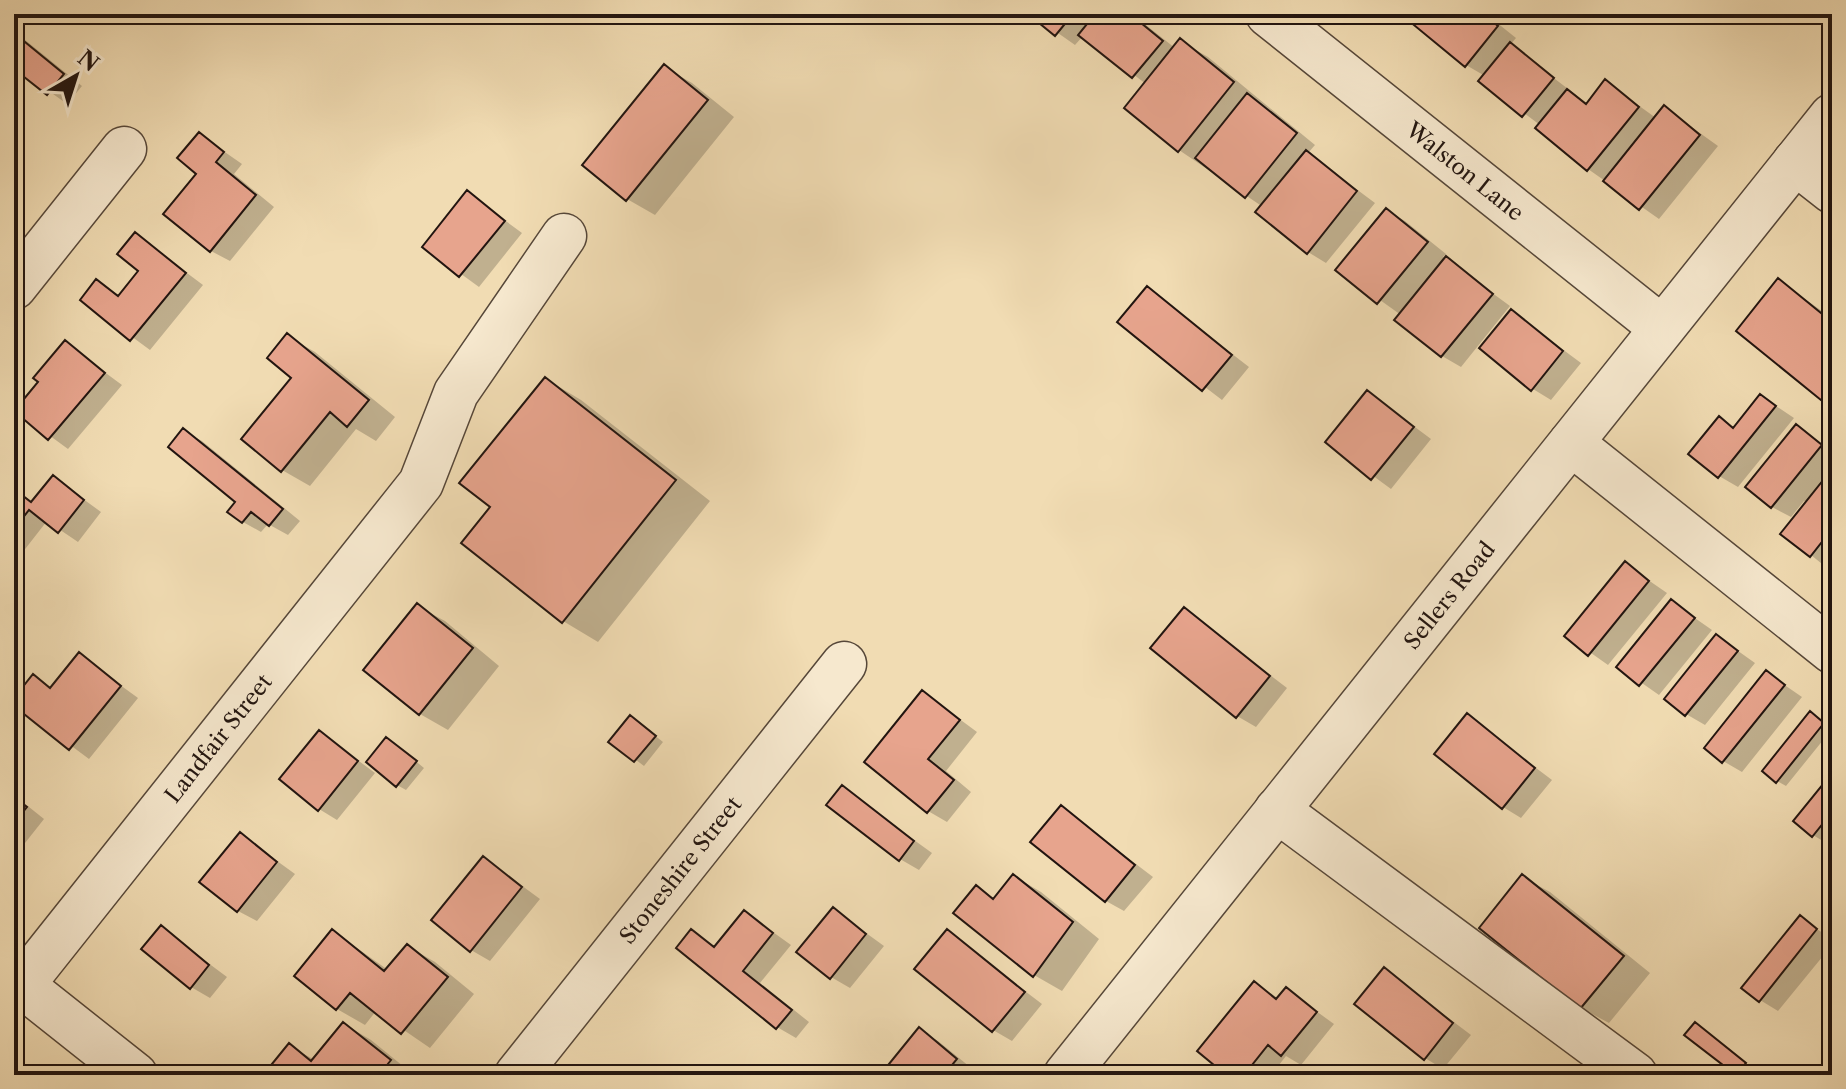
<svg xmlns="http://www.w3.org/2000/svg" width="1846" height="1089" viewBox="0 0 1846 1089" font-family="'Libre Caslon Text',serif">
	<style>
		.shadow { fill: #0003 }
		.building { fill: #e7a48d; stroke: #221510; stroke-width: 2 }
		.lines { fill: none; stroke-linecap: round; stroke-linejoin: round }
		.minor-casing { stroke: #564739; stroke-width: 47 }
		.minor { stroke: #f6e8ce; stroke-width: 44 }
		.labels { text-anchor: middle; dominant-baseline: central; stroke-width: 6; stroke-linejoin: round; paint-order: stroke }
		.street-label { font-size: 22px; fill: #221510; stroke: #f6e8ce }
	</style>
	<rect width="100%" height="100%" fill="#f1dcb3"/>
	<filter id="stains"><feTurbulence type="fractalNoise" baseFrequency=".0025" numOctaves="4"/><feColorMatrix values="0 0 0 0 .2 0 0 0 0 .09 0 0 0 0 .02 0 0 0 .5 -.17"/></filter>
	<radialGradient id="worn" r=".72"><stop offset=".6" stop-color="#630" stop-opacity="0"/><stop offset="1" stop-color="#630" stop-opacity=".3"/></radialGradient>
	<!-- shadow -->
	<path class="shadow" d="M1031,14h101l43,34 5,-7 28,16 107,88 -7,8 67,50 -49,60 -18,-11 -45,-45 -84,-57 -33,-66 -63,-48 -8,9z
		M1411,14h75l30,24 -6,7 78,59 18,-22 50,36 9,-10 53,38 -59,73 -71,-50 -48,-44 -59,-44 4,-5 -19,-11z
		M14,31l68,55 -15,18 -53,-38z
		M664,67l28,16 42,34 -79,98 -28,-16z
		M199,134l43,30 -8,10 40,33 -44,54 -19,-10 -12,-78z
		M468,193l54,40 -43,54 -55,-40z
		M1386,210l19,11 41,33 -3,3 67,49 -49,61 -19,-11 -45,-37 4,-4 -63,-45z
		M135,234l68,51 -53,65 -68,-50 15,-18 23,14 21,-25z
		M1779,281l53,37v89z
		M1147,288l102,79 -27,33 -102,-78z
		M1512,312l69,51 -30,37 -18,-11z
		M287,336l28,16 80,65 -19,24 -20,-12 -46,57 -28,-16 12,-93z
		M65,343l57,42 -54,64 -52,-38z
		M546,379l35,21 129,101 -112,141 -35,-21 -70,-114z
		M1368,392l63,47 -40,50 -64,-47z
		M1761,396l33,22 -56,69 -19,-11v-57l16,9z
		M1797,427l35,24v121l-21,-17 -4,-52 -3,-2 -13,16 -19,-10z
		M184,431l18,10 98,80 -12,14 -20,-11 -7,8 -18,-10 -5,-21z
		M53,477l48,35 -23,30 -31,-21 -32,41 -1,-75 19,16z
		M1625,564l42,29 -59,72 -41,-29z
		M1672,602l40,28 -53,65 -40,-28z
		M417,606l28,15 54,45 -51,64 -28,-16z
		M1184,609l103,79 -31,39 -19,-11z
		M1717,636l38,27 -50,62 -19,-11z
		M79,655l59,43 -49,61 -75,-56 20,-26 18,11z
		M1767,673l35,24 -60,75 -19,-11z
		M923,692l54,40 -31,39 25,21 -24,30 -19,-11z
		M1810,714l22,15 -46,57 -9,-5z
		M1467,716l85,64 -31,38 -18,-11z
		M639,723l24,19 -19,24 -33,-25z
		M320,732l55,41 -38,47 -18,-11z
		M396,745l28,23 -18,22 -9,-5z
		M1832,776v69l-1,1 -18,-11z
		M842,788l90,65 -13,17 -19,-11z
		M14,795l30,24 -30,38z
		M1061,807l92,70 -29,34 -18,-10z
		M240,834l55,40 -38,47 -19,-10z
		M484,858l56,41 -50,62 -19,-11z
		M1014,876l27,16 58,47 -37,52 -28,-16 -78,-63 20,-24 20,11z
		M1522,877l28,15 100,81 -41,50 -28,-15 -99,-80z
		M833,909l51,37 -34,42 -19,-11z
		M745,912l46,33 -31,38 49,39 -13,16 -19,-11 -85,-95 24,15z
		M1800,918l32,21v6l-54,66 -18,-11z
		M161,928l66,49 -17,21 -19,-11z
		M333,931l55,39 19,-24 28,16 39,32 -44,54 -54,-37 -11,14 -28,-16 -40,-33z
		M947,932l95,72 -30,37 -19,-11z
		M1385,970l86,65 -28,34 -18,-11z
		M1255,983l24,16 8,-9 47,34 -33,41 -15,-9 -15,19h-42z
		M344,1024l27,16 43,35h-148l23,-29 26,14z
		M1704,1029l49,40 -5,6h-11l-50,-40z
		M919,1030l19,11 37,30 -4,4h-88z"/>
	<!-- building -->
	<path class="building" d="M1028,14h45l-18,22z
		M1095,14h35l33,27 -31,37 -54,-43z
		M1415,14h69l14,12 -33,41 -56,-46z
		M14,33l50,41 -17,21 -33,-26z
		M1180,38l54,44 -56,70 -54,-44z
		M1510,42l44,36 -32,39 -44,-36z
		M664,64l44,36 -82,101 -44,-36z
		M1605,79l34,28 -52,64 -52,-43 32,-39 19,15z
		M1247,93l50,40 -52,65 -50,-40z
		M1664,105l36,30 -61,75 -36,-29z
		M199,132l25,20 -8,10 40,33 -46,57 -47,-38 33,-40 -19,-16z
		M1306,150l51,41 -50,63 -52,-42z
		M467,190l38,31 -46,56 -37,-30z
		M1386,208l42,34 -51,62 -42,-34z
		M135,232l51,41 -56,68 -50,-41 16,-21 22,17 20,-25 -21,-17z
		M1446,256l47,38 -52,63 -47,-37z
		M1778,278l54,44v87l-96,-78z
		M1147,286l85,69 -30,36 -85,-69z
		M1511,309l52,42 -32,40 -52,-43z
		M287,333l82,67 -22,27 -17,-15 -49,60 -40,-33 50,-61 -24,-20z
		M65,340l40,33 -57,67 -34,-29 24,-29 -5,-4z
		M545,377l131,103 -114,143 -101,-80 29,-36 -31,-24z
		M1367,390l47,37 -43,53 -46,-38z
		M1760,394l16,12 -58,72 -30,-24 31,-38 14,12z
		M1796,424l26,21 -51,63 -26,-21z
		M183,428l100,81 -14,17 -18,-14 -9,11 -15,-11 8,-10 -67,-55z
		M1832,469v60l-22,28 -30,-23z
		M53,475l31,25 -26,33 -29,-23 -15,19v-40l17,13z
		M1832,557v17l-8,-7z
		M1625,561l24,20 -61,75 -24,-20z
		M1671,599l24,19 -56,68 -23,-19z
		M417,603l56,45 -54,67 -56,-45z
		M1184,607l86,69 -34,42 -86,-70z
		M1716,634l22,17 -53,65 -21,-17z
		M79,652l42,34 -52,64 -55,-44v-8l19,-24 17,14z
		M1766,670l19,15 -63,78 -18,-15z
		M922,690l38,30 -32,39 26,21 -27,33 -63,-51z
		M1810,711l14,12 -48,60 -14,-12z
		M1467,713l68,55 -33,41 -68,-55z
		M630,715l26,21 -22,26 -26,-20z
		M319,730l39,31 -40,50 -39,-32z
		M386,737l31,24 -21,26 -30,-25z
		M1832,773v39l-20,25 -19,-16z
		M842,785l72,56 -15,20 -73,-56z
		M14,797l13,10 -13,16z
		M1061,805l74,60 -30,37 -75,-60z
		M240,832l37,30 -40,50 -38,-30z
		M483,856l39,31 -52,65 -39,-32z
		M1013,874l60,48 -40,55 -80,-64 23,-28 17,14z
		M1522,874l102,82 -44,53 -101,-81z
		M833,907l33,27 -36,45 -34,-27z
		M744,910l29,23 -30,38 49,39 -16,19 -100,-81 15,-19 23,18z
		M1800,915l17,14 -58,73 -18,-14z
		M161,925l48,40 -19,24 -49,-40z
		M332,929l52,42 23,-27 41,33 -47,57 -51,-41 -14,17 -42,-34z
		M947,929l78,63 -33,40 -78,-63z
		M1384,967l69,56 -29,37 -70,-56z
		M1254,981l22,18 10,-12 31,25 -36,44 -13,-11 -24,30h-18l-29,-24z
		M343,1022l48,38 -12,15h-116l26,-32 22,18z
		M1695,1022l51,41 -10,12 -52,-40z
		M919,1027l38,32 -13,16h-64z
		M601,1066l12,9h-19z
		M1390,1067l10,8h-17z"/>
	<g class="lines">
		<!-- minor casing -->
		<g class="minor-casing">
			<g id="minor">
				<path id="s1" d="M1268,14l394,314"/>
				<path d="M1795,162l37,29"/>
				<path d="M14,287l110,-138"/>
				<path d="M1571,443l261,208"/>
				<path d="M1277,810l358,265"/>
				<path d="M14,979l121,96"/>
				<path id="s2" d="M14,995l407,-512 35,-90 108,-157"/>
				<path id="s3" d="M517,1075l327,-411"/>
				<path id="s4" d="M1066,1075l766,-959"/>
			</g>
		</g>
		<!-- minor -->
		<use href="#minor" class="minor"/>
	</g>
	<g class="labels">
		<!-- street labels -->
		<g class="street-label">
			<text stroke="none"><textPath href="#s1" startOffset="252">Walston Lane</textPath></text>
			<text stroke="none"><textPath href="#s4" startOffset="614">Sellers Road</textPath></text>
			<text stroke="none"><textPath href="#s2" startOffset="328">Landfair Street</textPath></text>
			<text stroke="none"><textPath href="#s3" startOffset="262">Stoneshire Street</textPath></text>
		</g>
	</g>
	<!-- margin -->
	<rect width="1846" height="1089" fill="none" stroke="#f1dcb3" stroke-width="48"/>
	<rect x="16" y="16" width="1814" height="1057" fill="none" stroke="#221510" stroke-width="4"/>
	<rect x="24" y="24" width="1798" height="1041" fill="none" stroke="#221510" stroke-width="2"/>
	<!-- north arrow -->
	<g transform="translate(76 76) rotate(39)" stroke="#f6e8ce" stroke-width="6" paint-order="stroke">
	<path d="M0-6L14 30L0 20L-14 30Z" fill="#221510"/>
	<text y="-12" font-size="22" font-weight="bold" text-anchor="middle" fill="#221510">N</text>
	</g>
	<rect width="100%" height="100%" filter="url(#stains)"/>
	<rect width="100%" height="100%" fill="url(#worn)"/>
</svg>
